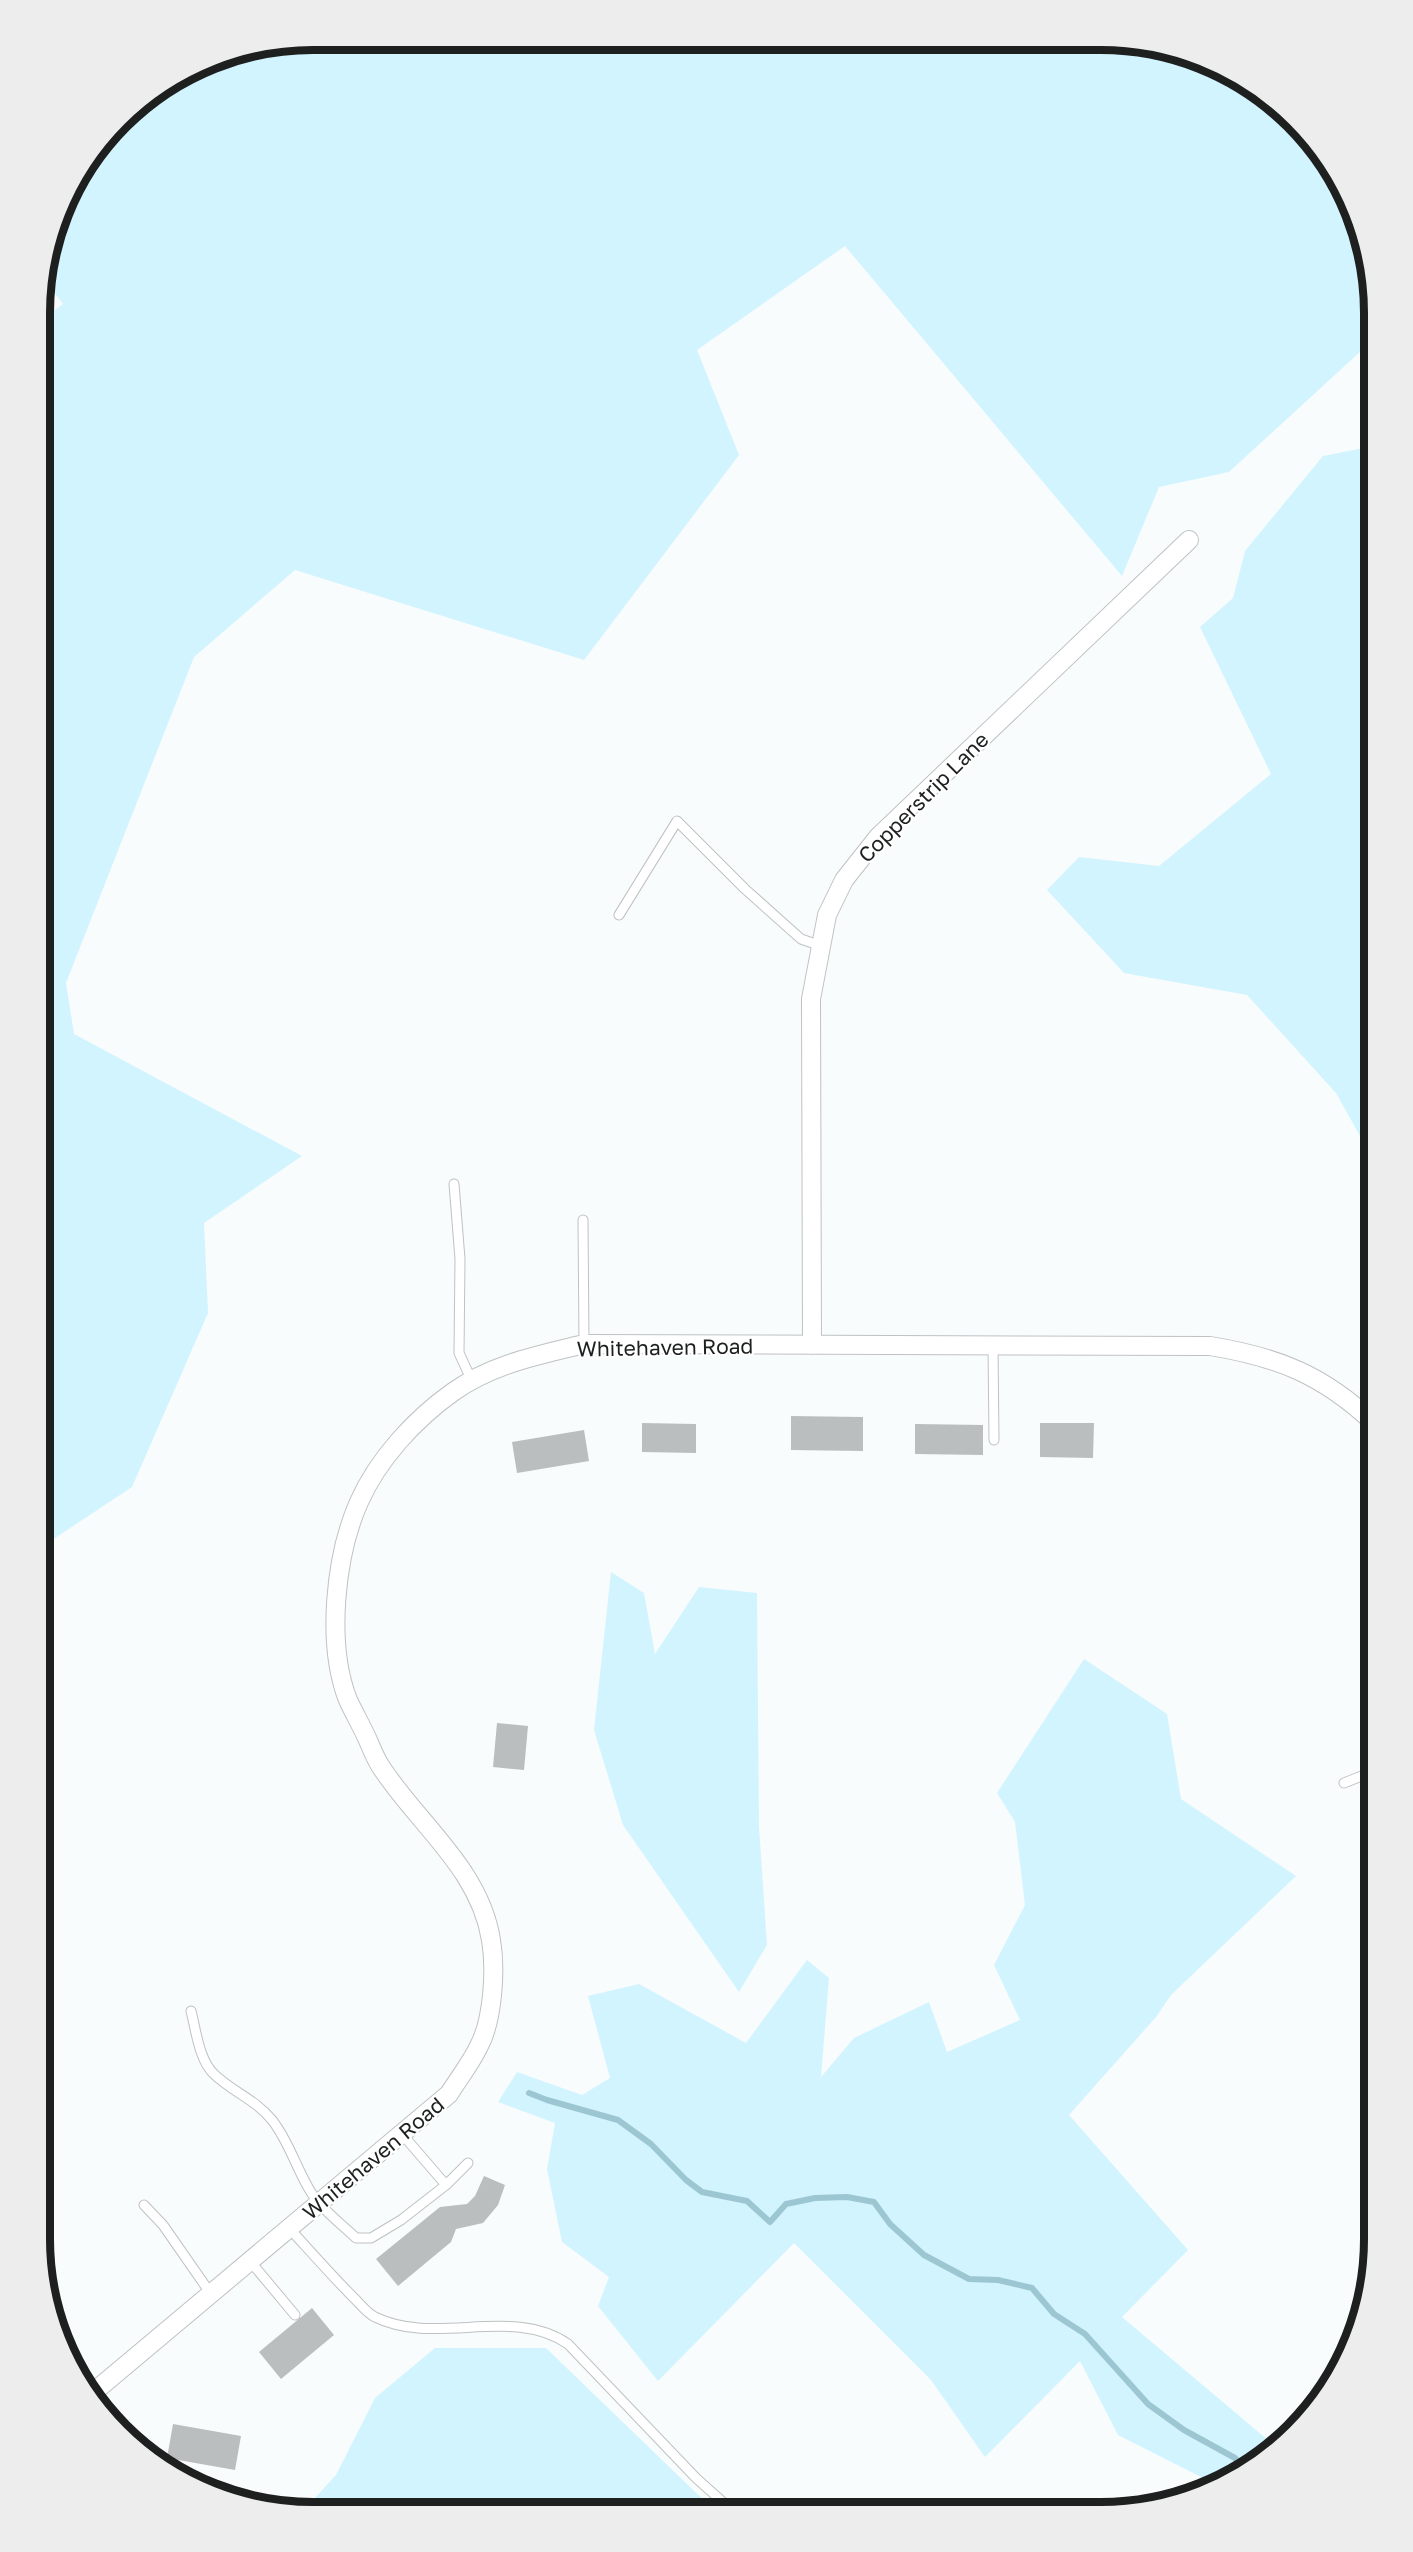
<svg xmlns="http://www.w3.org/2000/svg" width="1413" height="2552" viewBox="0 0 1413 2552" font-family="'Golos Text',sans-serif">
	<style>
		.green { fill: #d2f4fe }
		.lines { fill: none; stroke-linecap: round; stroke-linejoin: round }
		.stream { stroke: #9dc6d3; stroke-width: 6 }
		.building { fill: #babebf }
		.lane-casing { stroke: #bec2c3; stroke-width: 11 }
		.street-casing { stroke: #bec2c3; stroke-width: 20 }
		.lane { stroke: #fff; stroke-width: 9 }
		.street { stroke: #fff; stroke-width: 18 }
		.labels { text-anchor: middle; dominant-baseline: central; stroke-width: 4.5; stroke-linejoin: round; paint-order: stroke }
		.street-label { font-size: 21px; fill: #1e2020; stroke: #fff }
		.rim { fill: none; stroke: #1e2020; stroke-width: 8 }
	</style>
	<rect width="100%" height="100%" fill="#f8fcfd"/>
	<!-- green -->
	<path class="green" d="M312,39l842,5 67,23 60,40 47,53 31,64 15,88v27l-145,133 -70,15 -37,89 -277,-330 -148,104 42,105 -155,205 -289,-90 -101,87 -128,326 8,51 228,122 -98,67 4,90 -76,174 -92,61 1,-1227 22,-17 -21,-28 25,-85 65,-84 76,-47z
		M1374,446v715l-38,-68 -89,-98 -123,-22 -77,-83 32,-33 80,9 112,-92 -71,-147 33,-29 12,-47 78,-95z
		M611,1572l33,21 11,61 44,-67 58,6 2,234 8,118 -28,47 -116,-167 -29,-95z
		M1084,1659l83,55 14,85 115,77 -125,119 -15,22 -87,98 119,135 -66,67 154,130 -9,10 -62,33 -2,-12 -85,-43 -38,-74 -95,96 -54,-77 -137,-137 -136,138 -60,-75 11,-29 -47,-35 -15,-73 8,-46 -57,-21 19,-30 65,23 28,-17 -22,-82 51,-12 107,59 61,-83 22,18 -8,99 33,-39 75,-36 18,50 73,-32 -26,-55 31,-60 -10,-83 -18,-29z
		M435,2348h111l170,164 -413,-1 33,-36 39,-77z"/>
	<g class="lines">
		<!-- stream -->
		<path class="stream" d="M529,2093l18,7 71,20 33,24 35,36 16,12 45,9 23,21 16,-18 29,-6 32,-1 27,5 16,22 34,31 45,24 29,1 34,8 22,26 31,20 63,70 36,26 51,28 9,11"/>
	</g>
	<!-- building -->
	<path class="building" d="M791,1416l72,1v34l-72,-1z
		M642,1423l54,1v29l-54,-1z
		M1040,1423h54l-1,35 -53,-1z
		M915,1424l68,1v30l-68,-1z
		M584,1430l5,31 -72,12 -5,-31z
		M497,1723l31,3 -4,44 -31,-3z
		M484,2176l21,9 -7,20 -15,18 -27,6 -5,13 -53,44 -22,-27 64,-52 27,-3 8,-8z
		M312,2308l22,27 -53,44 -22,-27z
		M173,2424l68,12 -6,34 -68,-12z"/>
	<g class="lines">
		<!-- lane casing -->
		<g class="lane-casing">
			<path id="lane" d="M619,915l58,-94 68,68 56,50 20,7
				M454,1184l6,75 -1,94 13,28
				M583,1220l1,124
				M993,1345l1,95
				M1344,1783l30,-12
				M191,2011c5,19 8,50 24,64 18,17 41,25 57,45 16,20 24,47 37,69 11,19 31,34 47,49h15l30,-18 45,-35
				M402,2134l44,51 22,-22
				M144,2205l19,20 48,69
				M289,2228c22,24 43,48 66,71 6,6 13,15 20,18 61,30 137,-12 193,27l128,134 38,34
				M250,2261l45,54"/>
		</g>
		<!-- street casing -->
		<g class="street-casing">
			<path id="street" d="M812,1345l-1,-346 16,-84 17,-35 34,-43 311,-297
				M89,2396l360,-302c10,-16 22,-31 30,-48 14,-26 17,-77 12,-106 -11,-71 -73,-116 -110,-173 -6,-9 -10,-20 -14,-29 -6,-13 -13,-25 -19,-38 -22,-56 -13,-144 11,-198 19,-43 56,-83 94,-110 39,-28 86,-37 131,-48l626,2c68,11 113,29 164,77"/>
		</g>
		<!-- lane -->
		<use href="#lane" class="lane"/>
		<!-- street -->
		<use href="#street" class="street"/>
	</g>
	<g class="labels">
		<!-- street labels -->
		<g class="street-label">
			<text transform="translate(923 797) rotate(-45)">Copperstrip Lane</text>
			<text transform="translate(665 1347) rotate(-1)">Whitehaven Road</text>
			<text transform="translate(373 2158) rotate(-40)">Whitehaven Road</text>
		</g>
	</g>
	<!-- crop -->
	<path d="M0 0H1413V2552H0ZM313 50H1101A263 263 0 0 1 1364 313V2239A263 263 0 0 1 1101 2502H313A263 263 0 0 1 50 2239V313A263 263 0 0 1 313 50Z" fill="#ededed" fill-rule="evenodd"/>
	<path class="rim" d="M313 50H1101A263 263 0 0 1 1364 313V2239A263 263 0 0 1 1101 2502H313A263 263 0 0 1 50 2239V313A263 263 0 0 1 313 50Z"/>
</svg>
